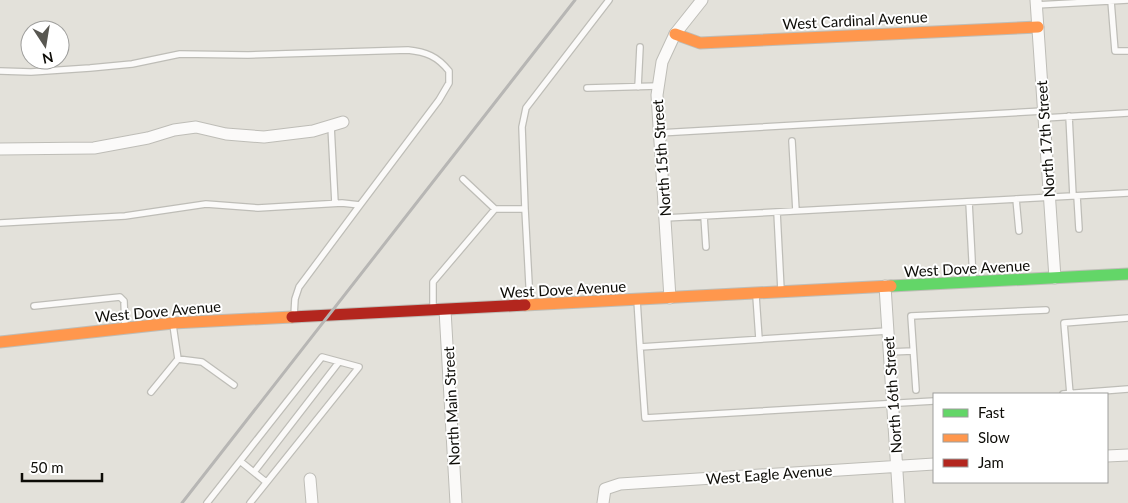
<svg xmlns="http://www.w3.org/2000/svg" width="1128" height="503" viewBox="0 0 1128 503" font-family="Lato,sans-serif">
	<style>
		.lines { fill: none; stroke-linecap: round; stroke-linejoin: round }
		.lane-casing { stroke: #bebdb7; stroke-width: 8 }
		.street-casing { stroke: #bebdb7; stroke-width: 13 }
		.fast-casing { stroke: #bebdb7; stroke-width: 13 }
		.slow-casing { stroke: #bebdb7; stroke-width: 13 }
		.jam-casing { stroke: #bebdb7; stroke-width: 13 }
		.lane { stroke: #fbfaf9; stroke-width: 5.5 }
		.street { stroke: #fbfaf9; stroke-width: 11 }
		.fast { stroke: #63d668; stroke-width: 11 }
		.slow { stroke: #ff974d; stroke-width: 11 }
		.jam { stroke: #b3261e; stroke-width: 11 }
		.rail { stroke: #b7b6b4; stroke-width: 3 }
		.labels { text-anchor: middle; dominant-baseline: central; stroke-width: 4; stroke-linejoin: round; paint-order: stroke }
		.street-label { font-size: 15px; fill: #0d0c07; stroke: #fff }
	</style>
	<rect width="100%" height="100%" fill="#e3e1da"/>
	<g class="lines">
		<!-- lane casing -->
		<g class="lane-casing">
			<path id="lane" d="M1111,1l4,50h13
				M1036,5l92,-5
				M0,71l31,1 59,-4 42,-4 48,-10 68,1 160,-5c18,2 29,6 41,21v12l-10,17 -79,105
				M638,87l2,-40
				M587,88l71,-2
				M1069,116l4,80
				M1044,118l84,-5
				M331,126l4,77
				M659,133l384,-22
				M792,141l4,70
				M463,179l32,30
				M1077,196l2,33
				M1016,199l3,32
				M969,202l4,77
				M525,209l-3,-82 4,-19 83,-108
				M777,212l4,78
				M704,216l2,31
				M665,218l463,-25
				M0,223l125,-7 81,-12 52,4 84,-5 18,2 -61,82 -4,12 -1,17
				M756,296l3,43
				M637,300l3,47 247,-16
				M34,306l86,-9 4,4 1,25
				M433,308v-26l62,-73h30l5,94
				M173,325l5,34
				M640,347l5,71 289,-17
				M889,352l24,-1
				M916,390l-5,-74 135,-6
				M151,392l27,-33 24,3 32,23
				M1063,394l65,-5
				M1070,394l-6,-71 64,-5
				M240,461l26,21
				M254,472l85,-110
				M207,503l115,-146 37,10 -109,136"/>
		</g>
		<!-- street casing -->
		<g class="street-casing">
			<path id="street" d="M1036,0l19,278
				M0,149l94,-1 54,-10 26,-8 22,-3 30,7 38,3 49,-6 30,-9
				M885,286l14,217
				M670,298l-13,-203 5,-33 13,-28 27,-34
				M445,310l11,193
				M1107,456l21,-1
				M310,479l2,24
				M603,503l2,-14 15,-5 314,-20"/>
		</g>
		<!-- fast casing -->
		<g class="fast-casing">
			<path id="fast" d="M891,286l237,-12"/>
		</g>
		<!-- slow casing -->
		<g class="slow-casing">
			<path id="slow" d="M675,34l25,9 338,-16
				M525,305l366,-19
				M0,342l173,-19 119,-6"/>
		</g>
		<!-- jam casing -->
		<g class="jam-casing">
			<path id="jam" d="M292,317l233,-12"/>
		</g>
		<!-- lane -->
		<use href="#lane" class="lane"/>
		<!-- street -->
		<use href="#street" class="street"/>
		<!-- fast -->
		<use href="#fast" class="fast"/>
		<!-- slow -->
		<use href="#slow" class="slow"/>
		<!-- jam -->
		<use href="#jam" class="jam"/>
		<!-- rail -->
		<path class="rail" d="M182,503l393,-503"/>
	</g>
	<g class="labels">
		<!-- street labels -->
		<g class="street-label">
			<text transform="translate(855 20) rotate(-3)">West Cardinal Avenue</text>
			<text transform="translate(1045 139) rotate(-94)">North 17th Street</text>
			<text transform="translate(661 158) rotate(-94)">North 15th Street</text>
			<text transform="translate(967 268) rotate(-3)">West Dove Avenue</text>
			<text transform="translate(563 289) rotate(-3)">West Dove Avenue</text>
			<text transform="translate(158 311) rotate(-5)">West Dove Avenue</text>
			<text transform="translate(892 395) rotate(-94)">North 16th Street</text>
			<text transform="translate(451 406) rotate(-93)">North Main Street</text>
			<text transform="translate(769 474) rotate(-4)">West Eagle Avenue</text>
		</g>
	</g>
	<!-- legend -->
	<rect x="933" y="393" width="175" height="90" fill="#ffffff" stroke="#9e9e9c"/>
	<rect x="943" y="409" width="25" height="8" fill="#63d668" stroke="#9e9e9c"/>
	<text x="978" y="418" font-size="15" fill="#0d0c07">Fast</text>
	<rect x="943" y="434" width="25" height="8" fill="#ff974d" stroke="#9e9e9c"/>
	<text x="978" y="443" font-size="15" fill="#0d0c07">Slow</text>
	<rect x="943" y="459" width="25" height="8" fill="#b3261e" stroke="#9e9e9c"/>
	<text x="978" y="468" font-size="15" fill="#0d0c07">Jam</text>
	<!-- north arrow -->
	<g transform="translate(45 45) rotate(168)"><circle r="24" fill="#ffffff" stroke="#9e9e9c"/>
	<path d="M0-4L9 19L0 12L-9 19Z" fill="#585751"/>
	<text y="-8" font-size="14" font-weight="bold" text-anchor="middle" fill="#0d0c07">N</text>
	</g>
	<!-- scale -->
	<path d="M22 473v8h80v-8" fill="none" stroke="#0d0c07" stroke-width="2.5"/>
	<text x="30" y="473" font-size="15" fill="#0d0c07" stroke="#ffffff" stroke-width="4" paint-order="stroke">50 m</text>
</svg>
